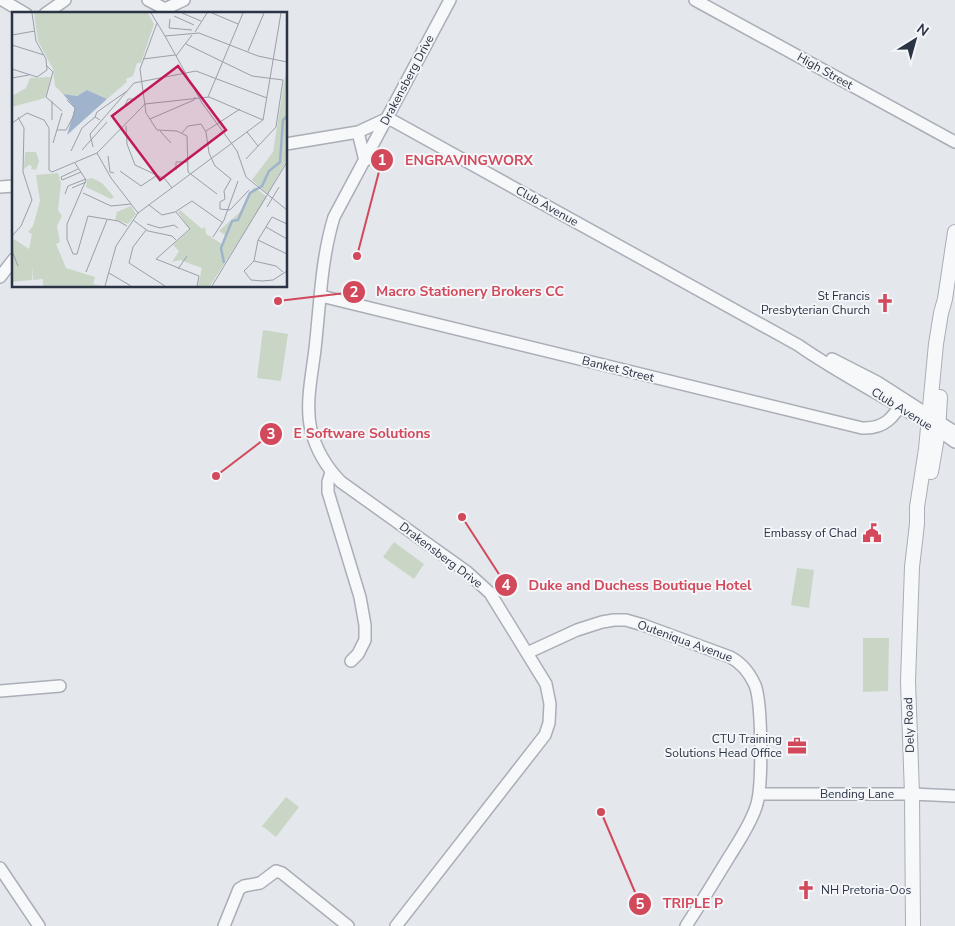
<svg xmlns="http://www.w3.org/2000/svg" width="955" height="926" viewBox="0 0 955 926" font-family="'Nunito Sans',sans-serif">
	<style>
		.green { fill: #c9d6c5 }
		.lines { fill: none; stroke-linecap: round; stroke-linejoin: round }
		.minor-casing { stroke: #a9aeb7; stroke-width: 14 }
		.tertiary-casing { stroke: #a9aeb7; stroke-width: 16 }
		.minor { stroke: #f7f8fa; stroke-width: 11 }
		.tertiary { stroke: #f7f8fa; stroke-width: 14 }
		.labels { text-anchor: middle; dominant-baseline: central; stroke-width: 4; stroke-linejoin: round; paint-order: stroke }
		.street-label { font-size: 12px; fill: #2b3445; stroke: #f4f6f9 }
		.poi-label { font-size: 12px; fill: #2b3445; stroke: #f4f6f9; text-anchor: end }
		.inset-river { fill: none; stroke: #9fb4cc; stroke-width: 2.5 }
		.inset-road { fill: none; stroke: #9a9fa9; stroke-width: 1 }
		.view { fill: #c2185b; fill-opacity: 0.15; stroke: #c2185b; stroke-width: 2.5 }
		.inset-edge { fill: none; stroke: #2b3445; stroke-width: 2.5 }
		.leader { fill: none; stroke: #d1495b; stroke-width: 2 }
		.callout-dot { fill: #d1495b; stroke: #f4f6f9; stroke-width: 2 }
		.mark-label { font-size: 15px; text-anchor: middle; font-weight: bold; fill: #fff }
		.callout-label { font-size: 14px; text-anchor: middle; font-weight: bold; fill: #d1495b; stroke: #f4f6f9; stroke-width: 4; stroke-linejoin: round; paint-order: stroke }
	</style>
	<rect width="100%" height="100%" fill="#e4e7ec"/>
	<!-- green -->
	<path class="green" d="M263,330l25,4 -7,47 -24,-3z
		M394,542l30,22 -10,15 -31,-22z
		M797,568l17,2 -5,38 -18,-3z
		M863,638h26l-1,53 -25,1z
		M286,797l13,10 -23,30 -14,-11z"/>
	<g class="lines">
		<!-- minor casing -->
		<g class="minor-casing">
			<path id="minor" d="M148,0l17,9 19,-9
				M695,0l260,142
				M4,1l22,13
				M45,14l20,-14
				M388,118l410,227c50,35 107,61 157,97
				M358,132l7,29
				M286,144l72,-12 30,-14
				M0,187l14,-1
				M0,277l14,-18
				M321,296l541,132c23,1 32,-11 42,-29
				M832,359l45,23 78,50
				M331,472l-3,10v10l32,105 5,28v15l-7,14 -7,7
				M527,653l50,-23 25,-8 12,-2h12l17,5 87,32c12,6 19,15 25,28 7,18 8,103 1,122 -6,18 -17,34 -27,50 -14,23 -28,46 -43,69
				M0,691l60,-5
				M760,794h152l43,2
				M0,868l39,58
				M224,926l15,-37 5,-3 16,-3 16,-12 6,2 66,53
				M396,926l149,-191 4,-12 1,-19 -4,-20 -56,-91 -23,-21 -126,-90c-14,-14 -25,-33 -30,-52 -6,-26 1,-55 4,-81 5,-44 6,-90 19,-132l116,-217"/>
		</g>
		<!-- tertiary casing -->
		<g class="tertiary-casing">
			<path id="tertiary" d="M931,472l7,-41 2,-34
				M913,926l-1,-132 -4,-113 4,-114 5,-43v-17l9,-58 10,-105 5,-31 4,-14 10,-67"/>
		</g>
		<!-- minor -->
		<use href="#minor" class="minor"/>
		<!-- tertiary -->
		<use href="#tertiary" class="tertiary"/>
	</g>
	<!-- icons -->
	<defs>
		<g id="church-bare" transform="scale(1.5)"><path d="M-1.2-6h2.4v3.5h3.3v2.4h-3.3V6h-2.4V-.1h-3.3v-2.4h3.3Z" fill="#d1495b" stroke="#f4f6f9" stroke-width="2.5" paint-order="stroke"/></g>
		<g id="civic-bare" transform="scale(1.5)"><path d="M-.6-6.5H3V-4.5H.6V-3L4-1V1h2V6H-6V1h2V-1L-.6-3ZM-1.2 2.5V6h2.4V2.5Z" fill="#d1495b" stroke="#f4f6f9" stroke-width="2.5" paint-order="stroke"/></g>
		<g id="office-bare" transform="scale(1.5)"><path d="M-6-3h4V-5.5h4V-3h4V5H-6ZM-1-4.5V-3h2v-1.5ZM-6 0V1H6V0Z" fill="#d1495b" stroke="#f4f6f9" stroke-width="2.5" paint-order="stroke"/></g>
	</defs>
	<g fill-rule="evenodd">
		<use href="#church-bare" x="885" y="303"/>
		<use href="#civic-bare" x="872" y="533"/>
		<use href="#office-bare" x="797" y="746"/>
		<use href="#church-bare" x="806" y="890"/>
	</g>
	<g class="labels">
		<!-- street labels -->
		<g class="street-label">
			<text transform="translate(825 71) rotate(29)">High Street</text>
			<text transform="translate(407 80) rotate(-62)">Drakensberg Drive</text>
			<text transform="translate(547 206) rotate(29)">Club Avenue</text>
			<text transform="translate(618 369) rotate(14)">Banket Street</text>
			<text transform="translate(902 409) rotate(32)">Club Avenue</text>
			<text transform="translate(441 555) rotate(37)">Drakensberg Drive</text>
			<text transform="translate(685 641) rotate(20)">Outeniqua Avenue</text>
			<text transform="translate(909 725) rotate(-92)">Dely Road</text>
			<text x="857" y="794">Bending Lane</text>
		</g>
		<!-- poi labels -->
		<g class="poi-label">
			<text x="870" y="296">St Francis<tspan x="870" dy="14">Presbyterian Church</tspan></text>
			<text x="857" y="533">Embassy of Chad</text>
			<text x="782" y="739">CTU Training<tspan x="782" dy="14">Solutions Head Office</tspan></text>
			<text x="821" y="890" text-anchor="start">NH Pretoria-Oos</text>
		</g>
	</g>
	<!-- overview -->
	<g transform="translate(12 12)">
		<rect width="275" height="275" fill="#e4e7ec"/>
		<path d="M22,1h114l6,11 -13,39h-4l-4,13 -7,3 1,3 -20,17 -20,-9 -11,6 -13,-2 -8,-8 -2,-17 -15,-28zM275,52v96l-19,34 -16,-14 21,-28zM39,65l-6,21 -33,9v-11l14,-8 4,-10zM13,140h11l3,9 -3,9 -5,-1 1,-3 -3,-1 -5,4zM46,161l3,10 -3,27 4,6 -5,10 3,16 -4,2 10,24 29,9 -2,7 10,2h-60v-7l-10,1v-14l-1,14 -20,2v-39l2,-4 15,10 3,-15 -4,-2 5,-6 7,-25 -4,-26zM80,166l10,5 12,14 -3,2 -25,-12 1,-8zM242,175l13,10 -57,89h-12l4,-18 -22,-8 -8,2 7,-11 -6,-6 17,-15 -12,-18 2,-2 22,19 3,-2 1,7 16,10 3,-9 -6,-4 21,-19zM119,194l5,8 -8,10 -13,-4 2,-8z" fill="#c9d6c5"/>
		<path d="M75,78l20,9 -40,36 8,-27 -12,-14 14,2z" fill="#9fb4cc"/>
		<path class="inset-river" d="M212,251l-3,-15 11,-27 6,-1 12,-27 12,-7 7,-15 11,-9 3,-42 4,-4"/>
		<path class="inset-road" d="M139,1l14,23 34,-3 59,23 29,6M170,1l19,8M200,1l26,11M162,4l20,9M158,7l-1,9 23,2M145,11l-17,46 6,44 11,17 20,1 10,5 1,36 29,22M183,20l12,-19M0,23l23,-4M153,24l37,67 35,48 9,26 41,33M174,32l66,32 31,4 -7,47 -30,32M0,33l32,10M236,39l16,-38M164,44l16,-21M131,47l32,-4M35,54l6,6 -7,25 16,14M0,57l25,8 10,-7 -1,-11 -10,-18 -4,-28M0,66l17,-3M196,85l35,-84M133,92l64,-7 54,23M100,103l12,-8 4,-8h5M83,105l2,-5 30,-21M138,107l44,-19 1,-3M40,108v-19M0,111l15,-10 17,7 5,8v42l3,2 45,-19 48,-49M114,114l1,18 8,21 30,14 7,9M45,118h9l7,-13 2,-9 -8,-8M148,119l11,12M194,119l34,-22M235,120l11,14M170,121l6,-7 13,-2 5,8 3,21 6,13 16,13 -7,12 1,8 -5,3v7l10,1 19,-20M41,131l9,-30M81,135l-3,-13 44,-51 62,-12 71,27M70,138l25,-28M59,139l11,-23 13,-11 5,3M85,141l14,25 27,35M96,144l2,16 4,1M63,151l11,17 -19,44v15l6,15h4l11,-38 30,5 9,5M66,157l-17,8 1,3 19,-8M164,158v-8h12M108,159l21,15 15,-10M60,176l14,-6M71,181l28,13 20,-2M53,182l3,-8 18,-7M137,193l13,10 13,-3 17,-11 31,22M255,195l12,-20M164,200l14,17 -34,30 43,17 -2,10M121,208l15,11 24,5 4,4M135,212l13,4 14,-3 4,3M275,212l-15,-7 -14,23 -4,21 -10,10 7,9 11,1 11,-1 14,-9M254,215l21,12M134,218l-13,17 -4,16 36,23M0,224l9,-10 11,-26 -9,-28 1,-44 -6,-11M201,225l11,-17 14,-39M246,228l29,14M0,239l6,15M242,249l22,5 7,6M166,257l9,-13M74,260l21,-52M97,261l22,13M93,274l11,-40 22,-33 125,-93 18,-107M200,274l75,-124"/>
		<path class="view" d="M166,54l48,64 -66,50 -48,-64z"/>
		<rect width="275" height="275" class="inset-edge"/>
	</g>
	<!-- callouts -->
	<path class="leader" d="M357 256L382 160M278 301L354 292M216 476L271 434M462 517L506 585M601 812L640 904"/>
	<g class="callout-dot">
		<circle cx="357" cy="256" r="5"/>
		<circle cx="278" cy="301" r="5"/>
		<circle cx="216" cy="476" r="5"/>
		<circle cx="462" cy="517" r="5"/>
		<circle cx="601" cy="812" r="5"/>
		<circle cx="382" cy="160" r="12"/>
		<circle cx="354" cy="292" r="12"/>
		<circle cx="271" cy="434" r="12"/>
		<circle cx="506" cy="585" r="12"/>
		<circle cx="640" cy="904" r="12"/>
	</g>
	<g class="mark-label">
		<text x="382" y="165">1</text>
		<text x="354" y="297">2</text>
		<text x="271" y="439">3</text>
		<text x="506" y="590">4</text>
		<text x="640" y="909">5</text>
	</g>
	<g class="callout-label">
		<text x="469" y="165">ENGRAVINGWORX</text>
		<text x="470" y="296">Macro Stationery Brokers CC</text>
		<text x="362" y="438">E Software Solutions</text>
		<text x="640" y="590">Duke and Duchess Boutique Hotel</text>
		<text x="693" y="908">TRIPLE P</text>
	</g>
	<!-- north arrow -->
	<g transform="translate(915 40) rotate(37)" stroke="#f4f6f9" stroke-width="4" paint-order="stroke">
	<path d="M0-4L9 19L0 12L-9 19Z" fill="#2b3445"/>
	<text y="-8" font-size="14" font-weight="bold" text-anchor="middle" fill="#2b3445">N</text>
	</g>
</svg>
